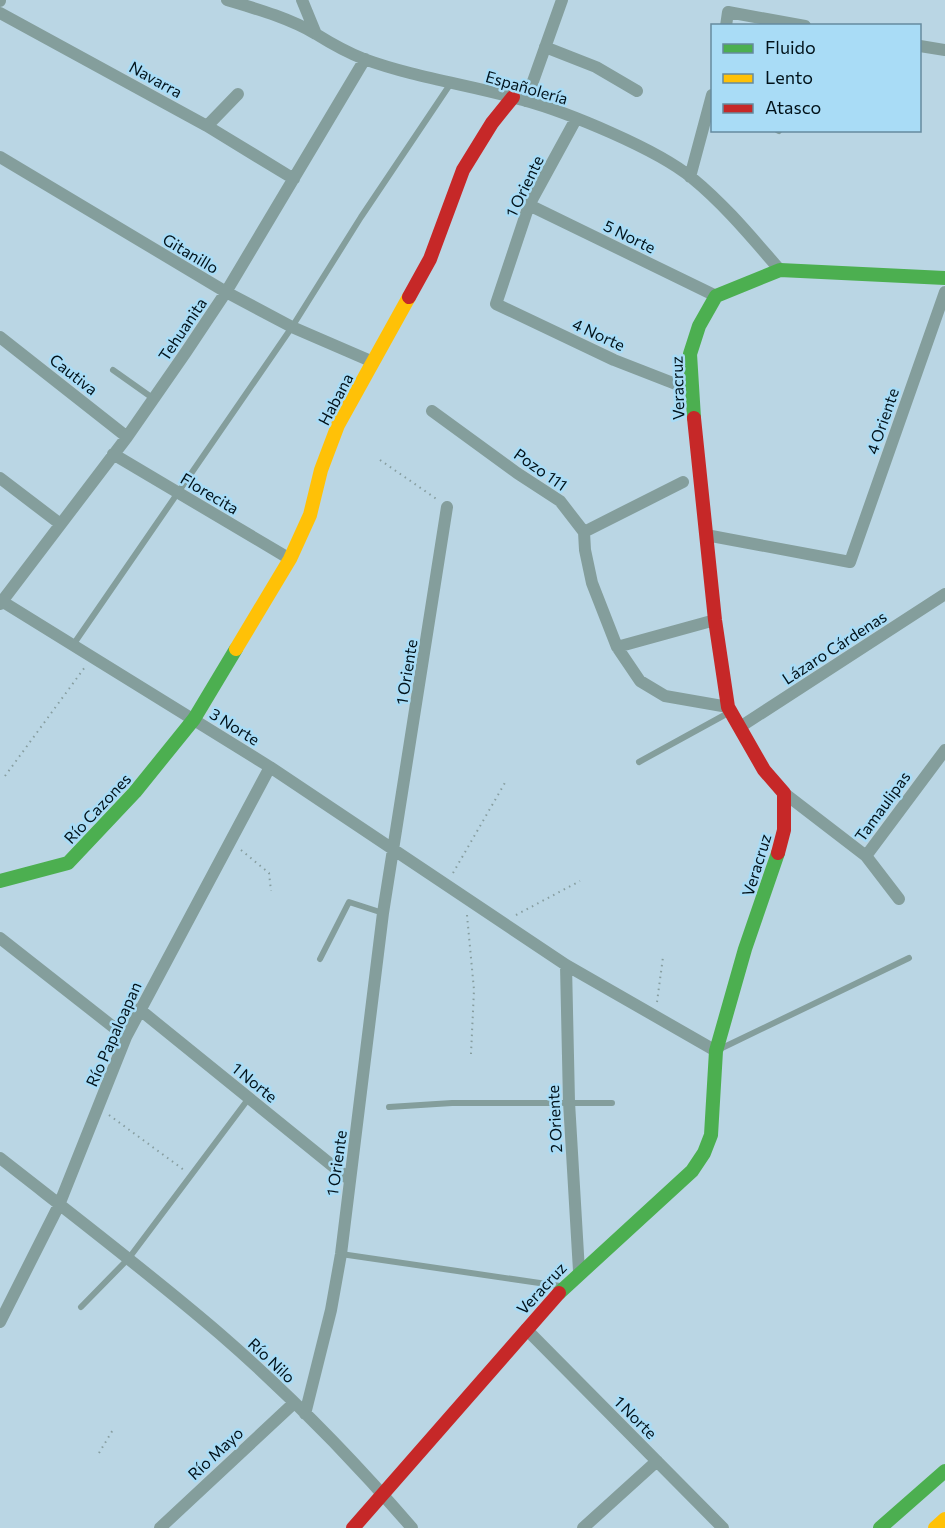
<svg xmlns="http://www.w3.org/2000/svg" width="945" height="1528" viewBox="0 0 945 1528" font-family="Commissioner,sans-serif">
	<style>
		.lines { fill: none; stroke-linecap: round; stroke-linejoin: round }
		.path { stroke: #879ea0; stroke-width: 2; stroke-dasharray: 1.5 4.5; stroke-linecap: butt }
		.lane { stroke: #849e9c; stroke-width: 6 }
		.street { stroke: #849e9c; stroke-width: 12 }
		.fast { stroke: #4caf50; stroke-width: 14 }
		.slow { stroke: #ffc107; stroke-width: 14 }
		.jam { stroke: #c62828; stroke-width: 14 }
		.labels { text-anchor: middle; dominant-baseline: central; stroke-width: 5; stroke-linejoin: round; paint-order: stroke }
		.street-label { font-size: 16px; fill: #01121a; stroke: #a9dcf6 }
	</style>
	<rect width="100%" height="100%" fill="#bad6e4"/>
	<g class="lines">
		<!-- path -->
		<path class="path" d="M380,460l58,40
			M5,776l80,-109
			M241,850l28,23 2,18
			M453,873l53,-92
			M467,915l7,75 -3,64
			M516,915l64,-34
			M657,1002l6,-45
			M109,1115l75,55
			M99,1453l15,-25"/>
		<!-- lane -->
		<path class="lane" d="M777,130l2,1
			M113,370l41,29
			M73,645l219,-318 69,-110 90,-134
			M639,762l91,-50
			M320,959l29,-57 34,11
			M722,1048l187,-90
			M389,1107l63,-4h160
			M341,1254l219,32
			M81,1307l48,-49 120,-160"/>
		<!-- street -->
		<path class="street" d="M227,0c30,9 62,18 89,34 16,10 30,18 48,25 52,19 107,26 159,41 44,12 134,49 169,78 33,27 60,60 88,92
			M302,0l14,34
			M0,1v-1
			M0,13l207,113 87,53
			M726,26l2,-14 77,14
			M920,46l25,4
			M545,47l51,20 41,24
			M526,101l36,-101
			M576,119l-47,86 -33,99 118,56 77,30
			M207,126l31,-32
			M0,157l226,135 66,35 81,35
			M690,177l22,-82
			M529,205l187,91
			M0,337l127,100
			M432,411l85,62 43,28 24,31 1,18 7,33 25,64 23,34 25,15 63,11
			M113,454l177,105
			M0,478l59,45
			M584,532l99,-50
			M706,535l144,27 95,-270
			M0,600l270,167 296,198 150,86
			M0,604l127,-167 59,-85 40,-60 139,-233
			M617,647l98,-27
			M740,727l205,-133
			M784,793l82,63 33,43
			M866,856l79,-106
			M0,938l126,99
			M566,965l3,137 10,169
			M139,1009l211,171
			M0,1158c74,58 149,115 220,176 68,59 133,125 192,194
			M0,1322l59,-117 67,-168 144,-270
			M526,1329l197,199
			M305,1414l26,-104 10,-56 42,-341 64,-406
			M160,1528l134,-125
			M583,1528l74,-67"/>
		<!-- fast -->
		<path class="fast" d="M694,418l-4,-64 9,-28 17,-30 64,-26 165,8
			M0,881l68,-18 67,-71 59,-73 42,-70
			M559,1293l133,-122 12,-18 7,-18 5,-84 29,-102 33,-96
			M880,1528l65,-57"/>
		<!-- slow -->
		<path class="slow" d="M236,649l54,-90 20,-44 11,-45 17,-45 71,-128
			M935,1528l10,-9"/>
		<!-- jam -->
		<path class="jam" d="M409,297l21,-38 33,-89 29,-47 21,-26
			M694,418l21,202 13,87 36,63 20,23v37l-6,23
			M353,1528l206,-235"/>
	</g>
	<g class="labels">
		<!-- street labels -->
		<g class="street-label">
			<text transform="translate(156 79) rotate(29)">Navarra</text>
			<text transform="translate(527 87) rotate(16)">Españolería</text>
			<text transform="translate(524 186) rotate(-64)">1 Oriente</text>
			<text transform="translate(630 236) rotate(26)">5 Norte</text>
			<text transform="translate(191 253) rotate(31)">Gitanillo</text>
			<text transform="translate(182 329) rotate(-56)">Tehuanita</text>
			<text transform="translate(599 334) rotate(25)">4 Norte</text>
			<text transform="translate(74 374) rotate(38)">Cautiva</text>
			<text transform="translate(677 388) rotate(-92)">Veracruz</text>
			<text transform="translate(335 399) rotate(-62)">Habana</text>
			<text transform="translate(882 421) rotate(-71)">4 Oriente</text>
			<text transform="translate(541 469) rotate(35)">Pozo 111</text>
			<text transform="translate(210 493) rotate(31)">Florecita</text>
			<text transform="translate(834 647) rotate(-33)">Lázaro Cárdenas</text>
			<text transform="translate(406 672) rotate(-81)">1 Oriente</text>
			<text transform="translate(235 726) rotate(32)">3 Norte</text>
			<text transform="translate(882 806) rotate(-54)">Tamaulipas</text>
			<text transform="translate(97 808) rotate(-47)">Río Cazones</text>
			<text transform="translate(756 865) rotate(-73)">Veracruz</text>
			<text transform="translate(113 1034) rotate(-66)">Río Papaloapan</text>
			<text transform="translate(255 1082) rotate(39)">1 Norte</text>
			<text transform="translate(554 1119) rotate(-93)">2 Oriente</text>
			<text transform="translate(336 1163) rotate(-82)">1 Oriente</text>
			<text transform="translate(541 1288) rotate(-47)">Veracruz</text>
			<text transform="translate(272 1360) rotate(43)">Río Nilo</text>
			<text transform="translate(636 1417) rotate(45)">1 Norte</text>
			<text transform="translate(215 1453) rotate(-43)">Río Mayo</text>
		</g>
	</g>
	<!-- legend -->
	<rect x="711" y="24" width="210" height="108" fill="#a9dcf6" stroke="#668b9e" stroke-width="1.5"/>
	<rect x="723" y="44" width="30" height="9" fill="#4caf50" stroke="#668b9e" stroke-width="1.5"/>
	<text x="765" y="54" font-size="18" fill="#01121a">Fluido</text>
	<rect x="723" y="74" width="30" height="9" fill="#ffc107" stroke="#668b9e" stroke-width="1.5"/>
	<text x="765" y="84" font-size="18" fill="#01121a">Lento</text>
	<rect x="723" y="104" width="30" height="9" fill="#c62828" stroke="#668b9e" stroke-width="1.5"/>
	<text x="765" y="114" font-size="18" fill="#01121a">Atasco</text>
</svg>
